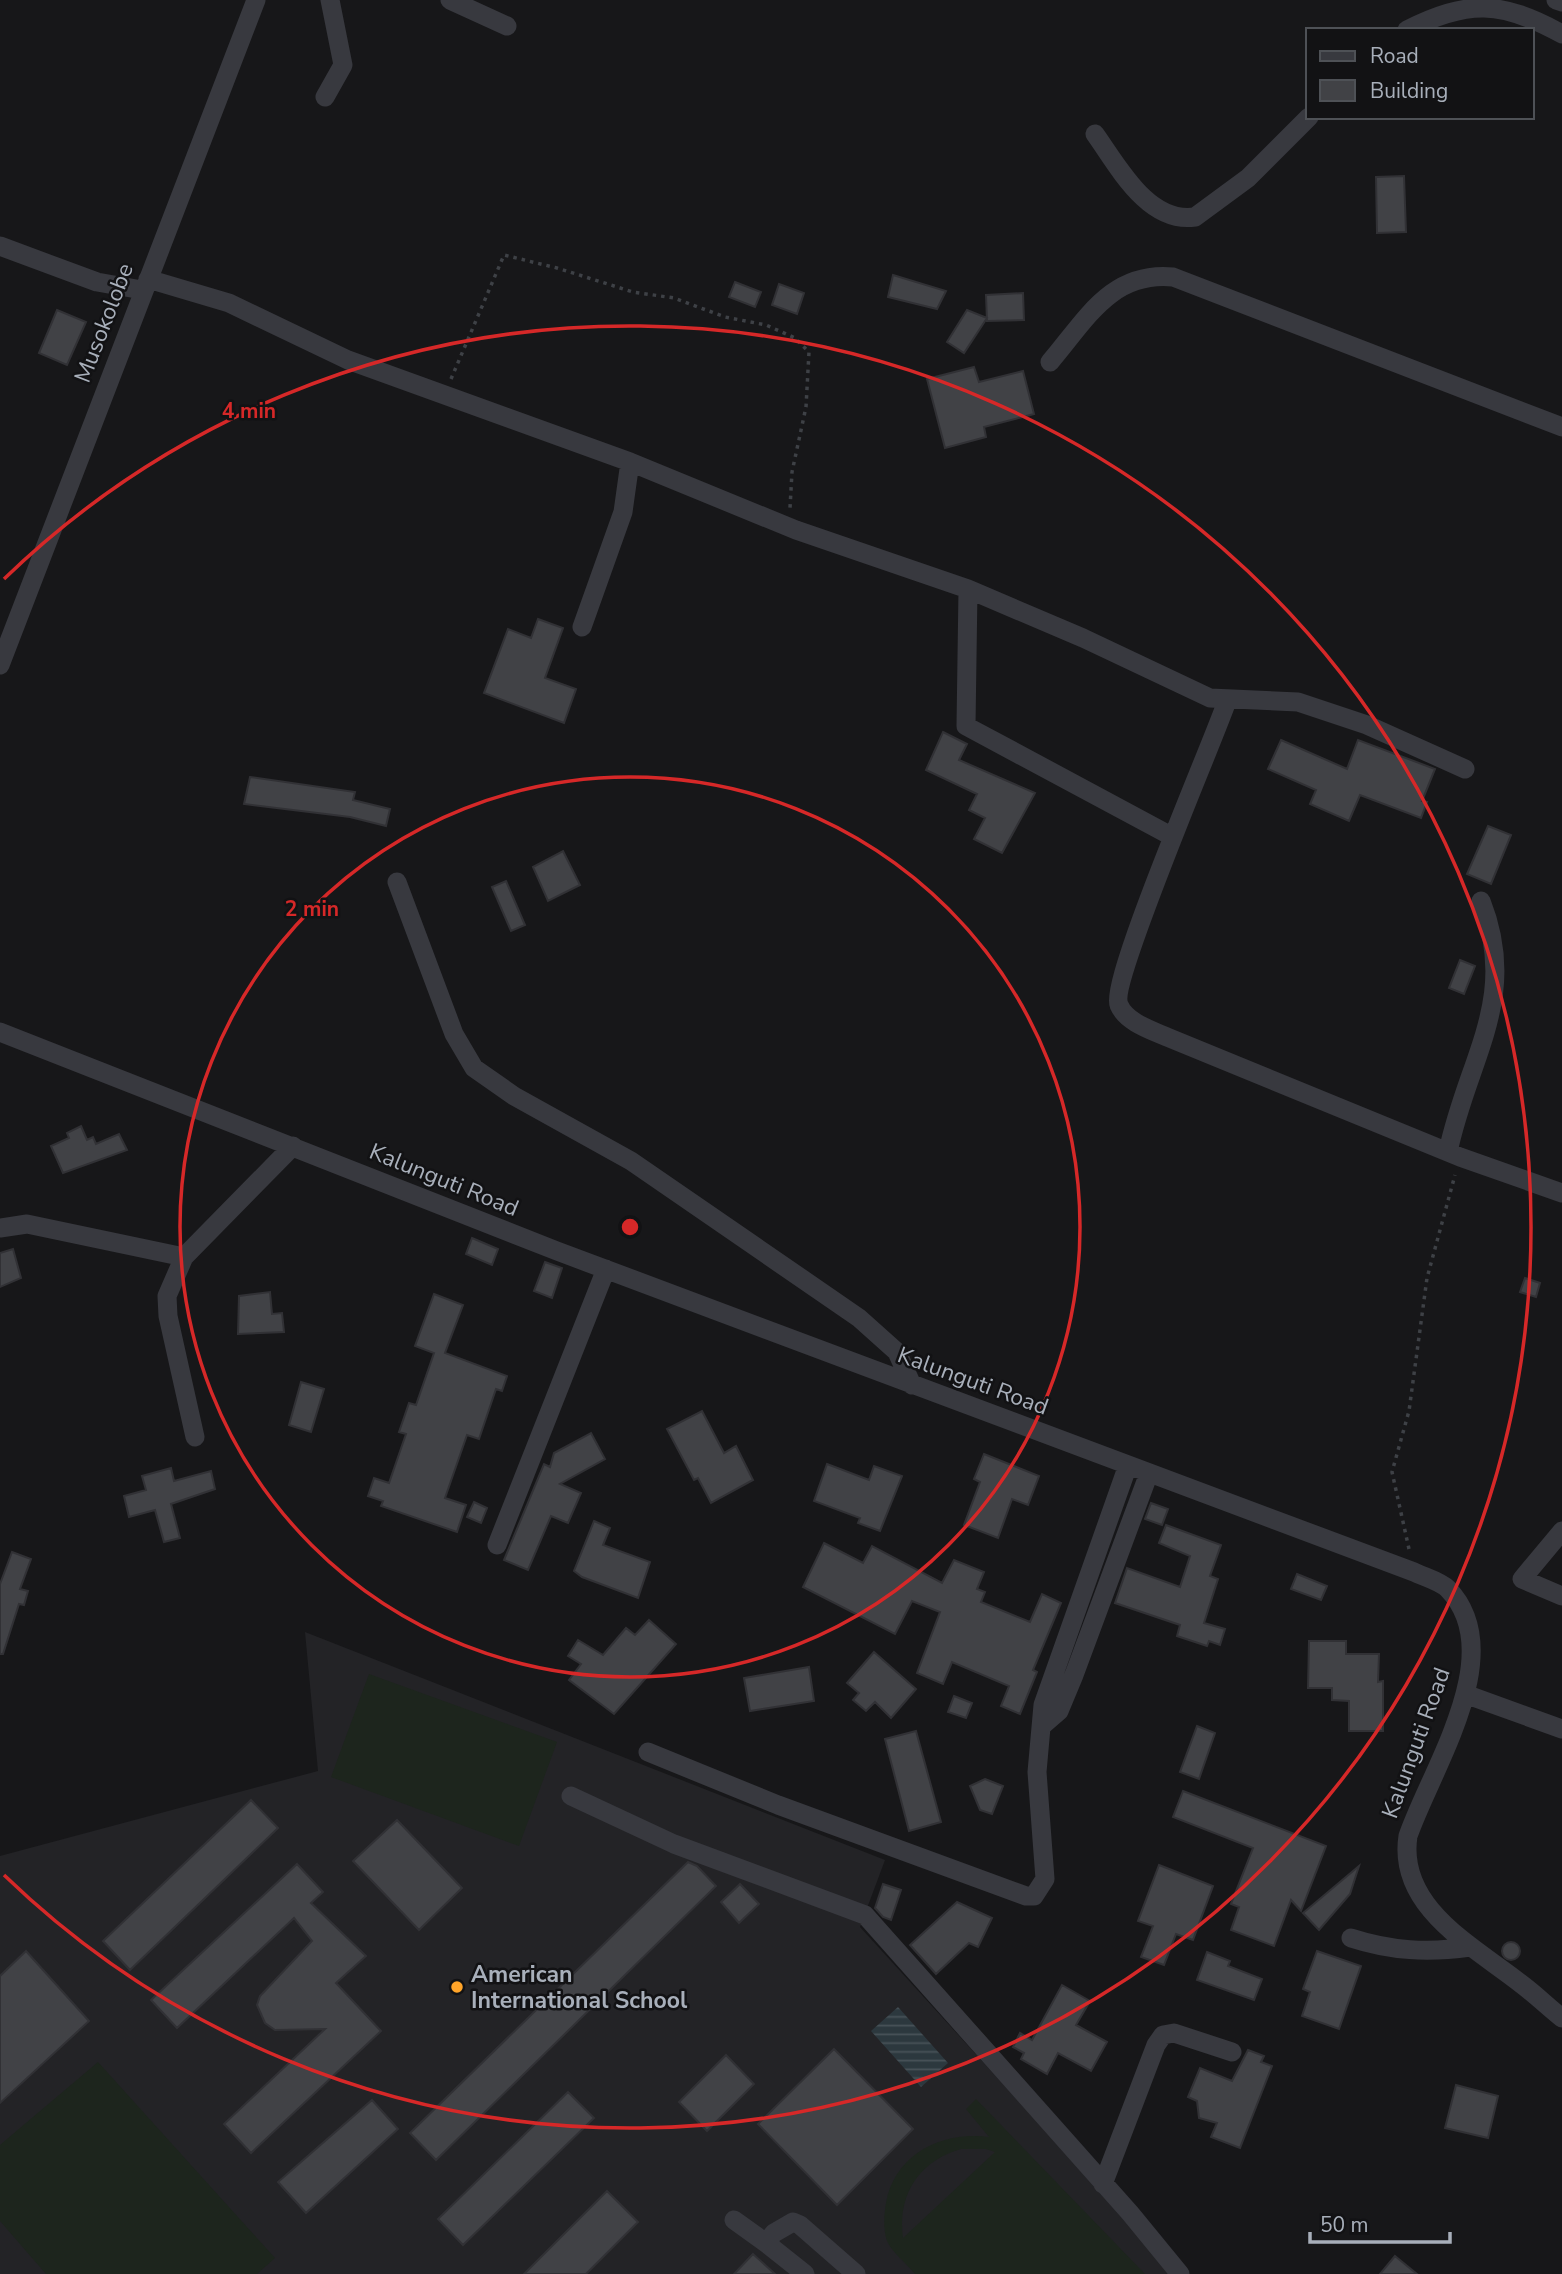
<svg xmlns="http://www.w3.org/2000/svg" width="1562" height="2274" viewBox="0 0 1562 2274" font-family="'Nunito Sans',sans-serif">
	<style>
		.built { fill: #232326 }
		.pitch { fill: #1d251d; fill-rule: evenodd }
		.water { fill: url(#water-rules) }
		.building { fill: #414246; stroke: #313135; stroke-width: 2 }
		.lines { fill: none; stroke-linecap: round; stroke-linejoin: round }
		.path { stroke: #3e4146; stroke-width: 3.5; stroke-dasharray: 3.5 5; stroke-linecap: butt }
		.minor { stroke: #38393f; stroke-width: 19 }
		.ring { fill: none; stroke: #d62828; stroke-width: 3.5 }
		.poi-dot { fill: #ffa429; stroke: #121214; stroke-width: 2.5 }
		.labels { text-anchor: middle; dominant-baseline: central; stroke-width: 5; stroke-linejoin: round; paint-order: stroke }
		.street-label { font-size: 23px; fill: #a8afba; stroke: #121214 }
		.poi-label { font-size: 23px; font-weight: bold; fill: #a8afba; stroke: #121214; text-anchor: start }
		.centre { fill: #d62828; stroke: #121214; stroke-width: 3.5 }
		.ring-label { font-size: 21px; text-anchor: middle; font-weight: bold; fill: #d62828; stroke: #121214; stroke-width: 5; stroke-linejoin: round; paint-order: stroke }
	</style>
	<defs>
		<pattern id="water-rules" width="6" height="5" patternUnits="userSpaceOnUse" patternTransform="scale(1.75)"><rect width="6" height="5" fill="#2c383e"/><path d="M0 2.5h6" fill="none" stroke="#485258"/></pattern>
	</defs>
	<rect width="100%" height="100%" fill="#171719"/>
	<!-- built -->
	<path class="built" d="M305,1632l580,228 -25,67 316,347h-1176v-418l318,-85z"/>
	<!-- pitch -->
	<path class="pitch" d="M369,1674l188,68 -38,104 -188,-69z
		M98,2062l177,196 -18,16h-211l-46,-53v-76z
		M976,2099l169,175h-230c-8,-10 -23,-22 -28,-33 -4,-12 -3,-26 -1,-38 9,-50 57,-72 103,-66l-23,-28zM961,2149h25l9,3 -92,86c-6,-43 16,-77 58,-89z"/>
	<!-- water -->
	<path class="water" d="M898,2007l50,56 -27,24 -50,-56z"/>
	<!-- building -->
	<path class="building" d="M1404,176l2,56 -29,1 -1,-56z
		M893,275l53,16 -9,18 -49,-12z
		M735,282l26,10 -6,15 -26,-10z
		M779,284l25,9 -7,21 -25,-9z
		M1023,293l1,27 -37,1 -1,-26z
		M57,310l29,12 -19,43 -28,-12z
		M967,310l20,8 -23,35 -17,-11z
		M974,367l5,15 44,-11 11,43 -50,13 2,10 -41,11 -18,-69z
		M538,619l25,9 -18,50 31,11 -12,34 -80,-30 24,-64 23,9z
		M943,732l24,12 -8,16 76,33 -33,60 -28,-14 11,-21 -16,-8 8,-16 -51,-24z
		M1281,740l66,29 11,-29 77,29 -13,32 5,1 -6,16 -61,-23 -11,26 -39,-17 6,-14 -48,-21z
		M250,777l105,15 -2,8 37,9 -4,17 -36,-9 -106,-13z
		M1488,826l23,9 -20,49 -24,-10z
		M563,851l17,34 -32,16 -15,-34z
		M506,881l19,44 -14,6 -19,-44z
		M1460,960l15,6 -11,28 -15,-6z
		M81,1126l6,14 6,-3 3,7 23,-10 8,16 -64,23 -12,-27 18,-8 -2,-5z
		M472,1238l26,11 -6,16 -26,-11z
		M13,1249l8,29 -21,9v-34z
		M545,1262l17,6 -10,30 -18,-7z
		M1525,1278l15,5 -4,14 -16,-5z
		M270,1292l2,22 10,-1 2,19 -46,2 1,-38z
		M434,1294l29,11 -18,48 62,23 -5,15 -6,-2 -17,50 -12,-4 -22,63 21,7 -9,27 -76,-26 2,-5 -15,-5 6,-18 15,5 17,-49 -7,-2 10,-29 7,2 18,-52 -19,-7z
		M301,1382l23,7 -13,43 -22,-7z
		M702,1411l22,42 12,-7 17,34 -42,23 -13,-25 -4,2 -27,-51z
		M591,1433l14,26 -45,25 21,9 -13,30 -17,-7 -23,54 -24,-10 40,-96 6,3 4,-14z
		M984,1454l55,22 -11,29 -16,-6 -14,39 -34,-13 16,-43 -6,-3z
		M827,1464l42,16 5,-14 28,10 -22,55 -22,-8 2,-5 -46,-17z
		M171,1468l3,13 37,-10 4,18 -44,15 9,34 -16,4 -9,-32 -26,7 -5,-21 22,-6 -4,-14z
		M474,1502l13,6 -6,15 -14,-6z
		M1151,1503l17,6 -6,16 -17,-6z
		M594,1521l16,7 -7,17 47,17 -12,36 -56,-21 -8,-6z
		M1166,1525l55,20 -11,31 8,3 -14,44 21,6 -5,16 -11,-4 -2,5 -30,-10 3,-11 -65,-22 12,-35 53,19 10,-31 -31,-13z
		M824,1543l39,20 9,-17 70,37 12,-23 30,12 -7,17 8,3 -4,10 49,20 12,-28 19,9 -28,67 4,2 -17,42 -19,-8 8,-20 -57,-24 -9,22 -26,-11 23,-61 -28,-11 -17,33 -92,-47z
		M12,1552l19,7 -11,30 8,2 -4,14 -5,-1 -16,50h-3v-70z
		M1297,1574l30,12 -6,14 -30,-11z
		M649,1620l27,24 -62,70 -45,-34 12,-16 -13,-8 10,-16 25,15 23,-27 9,7z
		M1309,1641h37v13h33l-1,28 5,-1v50h-34v-30l-17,-1v-12h-24z
		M874,1652l42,37 -25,29 -16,-16 -9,9 -13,-11 6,-7 -12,-10z
		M809,1667l5,34 -64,10 -6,-33z
		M954,1696l18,7 -6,15 -18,-6z
		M1197,1726l18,7 -16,46 -19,-7z
		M916,1731l25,91 -32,9 -24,-92z
		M985,1779l18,7 -11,28 -12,-4 -10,-24z
		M1183,1791l143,55 -25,65 -10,-11 -17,46 -43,-16 8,-23 -8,-3 22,-56 -80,-31z
		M251,1800l27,28 -148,142 -27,-29z
		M397,1820l65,68 -43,42 -66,-69z
		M688,1862l9,4 19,20 -280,274 -26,-27z
		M297,1864l26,28 -12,11 55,53 -30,27 45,48 -130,122 -27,-29 101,-95 -50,1 -10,-7 -8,-18 3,-9 52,-55 -18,-23 -117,110 -26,-28z
		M1159,1865l54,21 -20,54 -17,-6 -12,31 -23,-8 12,-31 -15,-5z
		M1359,1866l-9,28 -31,36 -16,-17z
		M740,1884l19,20 -20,19 -18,-21z
		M883,1884l18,6 -10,30 -8,-3 -8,-9z
		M957,1902l35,16 -14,29 -9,-4 -33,31 -26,-29z
		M1502 1951a9 9 0 1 1 18 0a9 9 0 1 1-18 0Z
		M26,1951l63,70 -89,82v-127z
		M1317,1951l44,15 -22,63 -37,-13 8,-24 -7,-3z
		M1207,1952l23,9 -2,5 34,13 -8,21 -57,-20z
		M1062,1985l28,16 -14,24 31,17 -16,29 -33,-18 -11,21 -26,-15 3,-6 -11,-6 7,-14 12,7z
		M834,2049l79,80 -76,76 -79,-81z
		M1248,2050l16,6 -3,6 11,4 -32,82 -29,-11 6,-14 -18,-5 -2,-17 -9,-4 12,-29 32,13z
		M726,2055l28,29 -47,47 -28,-29z
		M1456,2085l42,11 -10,42 -43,-10z
		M568,2092l26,26 -131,127 -25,-26z
		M372,2100l26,29 -92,84 -28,-31z
		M607,2191l31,31 -52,52h-62z
		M753,2254l22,20h-41z
		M1395,2256l22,18h-37z"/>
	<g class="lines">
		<!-- path -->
		<path class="path" d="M451,379l53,-124 53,13 76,24 41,6 51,19 41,8 29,13 14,14 -3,55 -14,65 -2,36
			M1409,1549l-17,-77 17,-61 18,-133 28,-103"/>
		<!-- minor -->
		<path class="minor" d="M450,0l57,26
			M1556,0l6,2
			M1407,30c60,-30 94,-30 155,4
			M325,97l18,-32 -13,-65
			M1095,134c23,32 53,90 100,83l53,-39 61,-61
			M0,246l97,36 45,8
			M148,279l81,24 119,57 282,102 166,68 172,59 115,49 127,60 88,4 69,23 98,44
			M1050,362c36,-42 61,-91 123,-85l389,150
			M968,589l-2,137 207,111
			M582,627l41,-115 7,-50
			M0,665l256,-665
			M1227,701c-14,41 -118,281 -108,304 7,17 32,25 48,32l293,120 102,36
			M397,882l57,152 20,34 40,28 117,65 228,157 38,34 15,33
			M0,1032l557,219 857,321c10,5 26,9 34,17 62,64 -17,180 -40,247 -11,71 65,110 112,147 15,11 28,24 42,35
			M1448,1152c19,-93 72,-153 33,-251
			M0,1228l27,-4 157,33
			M195,1437l-27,-121 -1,-20 17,-39 109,-111
			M1562,1531l-40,48 40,17
			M497,1545l109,-276
			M1465,1694l97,35
			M1044,1724l15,-13 15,-36 75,-202
			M648,1752l130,53 248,91h8l11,-17 -8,-107 6,-67 85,-240
			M571,1796l103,48 191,71 265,298 50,61
			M1351,1938c40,13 77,15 119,9
			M1103,2184l53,-139 7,-10 11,-2 58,19
			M734,2220l32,23
			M805,2274l-39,-31 8,-10 19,-11 7,3 56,49"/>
	</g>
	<!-- distance rings -->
	<g class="ring">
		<circle cx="630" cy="1227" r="450"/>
		<path d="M4 579A901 901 0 1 1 4 1875"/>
	</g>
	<!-- markers -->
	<circle class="poi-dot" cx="457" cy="1987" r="7"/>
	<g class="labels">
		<!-- street labels -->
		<g class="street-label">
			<text transform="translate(104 323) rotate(-69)">Musokolobe</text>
			<text transform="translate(444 1180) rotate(22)">Kalunguti Road</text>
			<text transform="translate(973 1381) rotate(20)">Kalunguti Road</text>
			<text transform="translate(1416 1743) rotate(-70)">Kalunguti Road</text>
		</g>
		<!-- poi labels -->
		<g class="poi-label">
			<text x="471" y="1974">American<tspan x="471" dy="26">International School</tspan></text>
		</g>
	</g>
	<circle cx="630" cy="1227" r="10" class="centre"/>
	<g class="ring-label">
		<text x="249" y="418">4 min</text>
		<text x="312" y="916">2 min</text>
	</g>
	<!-- legend -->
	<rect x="1306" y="28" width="228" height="91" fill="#121214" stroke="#4e5156" stroke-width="2"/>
	<rect x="1320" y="51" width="35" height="10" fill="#38393f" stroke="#4e5156" stroke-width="2"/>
	<text x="1370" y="63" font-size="21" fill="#a8afba">Road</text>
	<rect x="1320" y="80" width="35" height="21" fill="#414246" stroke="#4e5156" stroke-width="2"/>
	<text x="1370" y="98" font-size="21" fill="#a8afba">Building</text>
	<!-- scale -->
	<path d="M1310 2232v10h140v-10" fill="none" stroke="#a8afba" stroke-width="3.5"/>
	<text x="1320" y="2232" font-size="21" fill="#a8afba" stroke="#121214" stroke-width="5" paint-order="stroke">50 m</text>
</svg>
